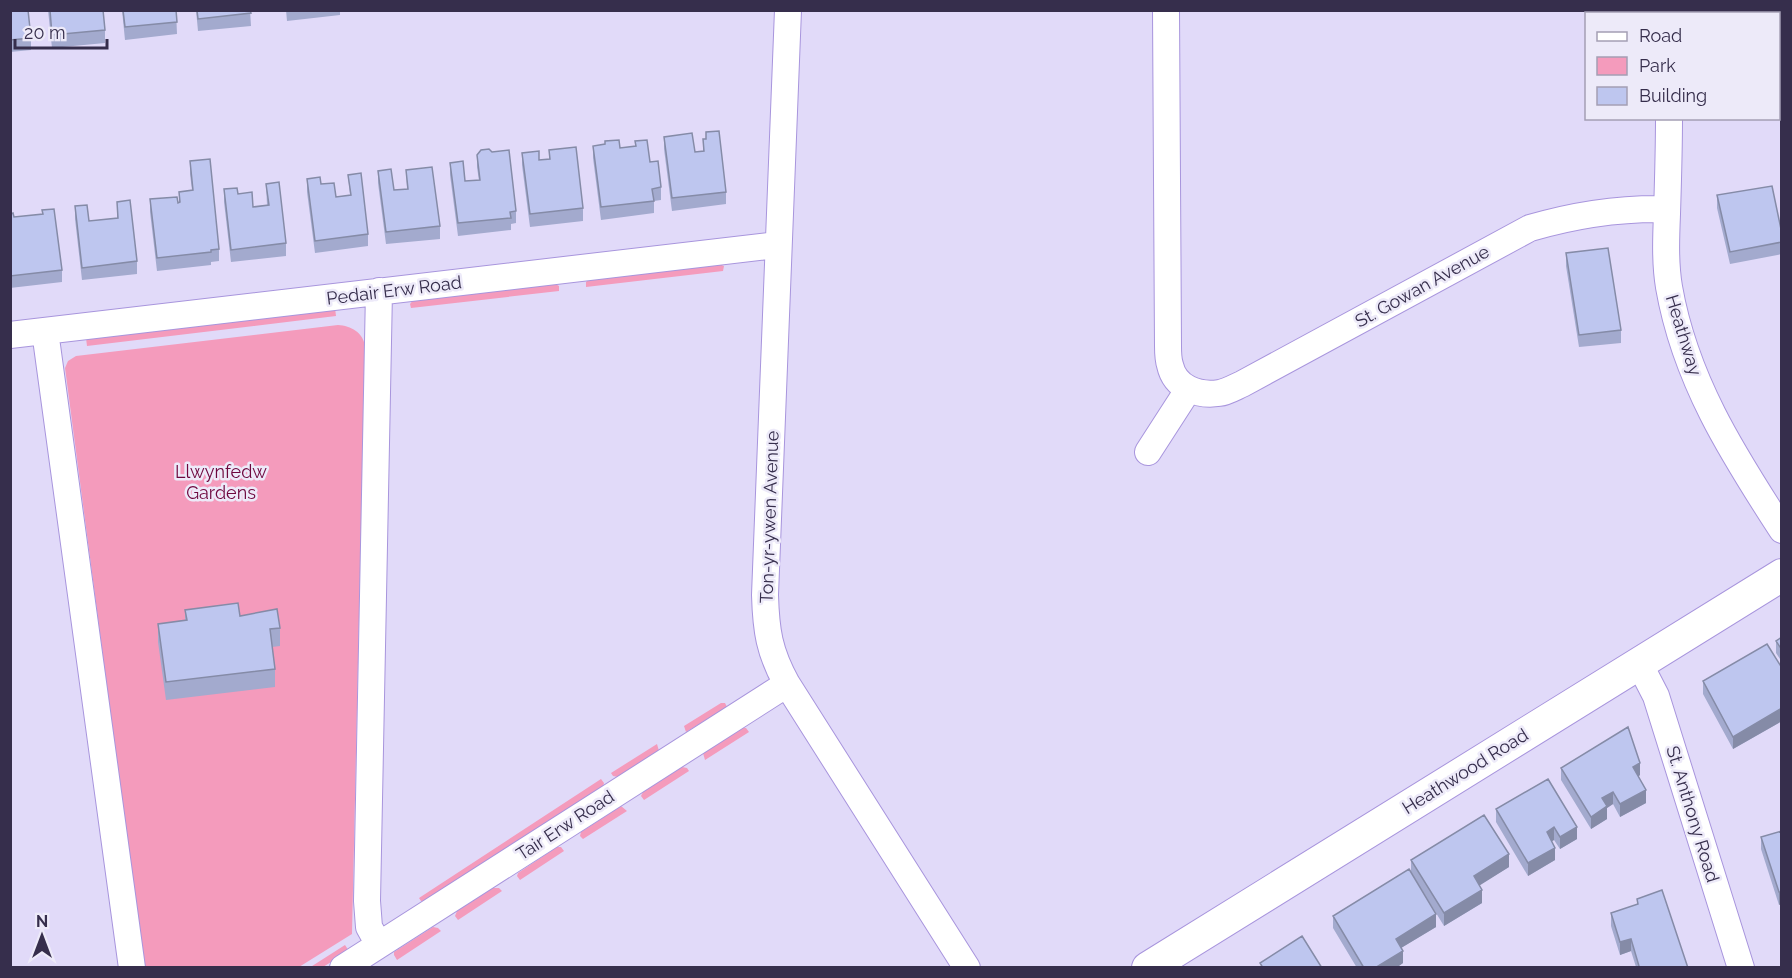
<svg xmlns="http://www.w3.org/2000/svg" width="1792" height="978" viewBox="0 0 1792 978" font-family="Raleway,sans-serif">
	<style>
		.green { fill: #f49bbc }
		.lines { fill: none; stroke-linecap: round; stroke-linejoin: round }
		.minor-casing { stroke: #a895dd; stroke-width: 28 }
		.tertiary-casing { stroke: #a895dd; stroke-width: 34 }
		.minor { stroke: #fff; stroke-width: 26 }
		.tertiary { stroke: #fff; stroke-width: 32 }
		.wall { fill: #a3aace }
		.shaded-wall { fill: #858ba7 }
		.building { fill: #bec6ef; stroke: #858ba7; stroke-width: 1.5 }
		.labels { text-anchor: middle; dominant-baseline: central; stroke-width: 5; stroke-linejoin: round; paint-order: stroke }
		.street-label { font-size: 18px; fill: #362e4c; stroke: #edeaf9 }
		.park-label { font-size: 18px; fill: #6e073e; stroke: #edeaf9 }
	</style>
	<rect width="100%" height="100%" fill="#e1daf9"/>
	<!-- green -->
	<path class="green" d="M719,264l5,2 -1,5 -137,16v-5l4,-4z
		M554,283l5,3v5l-148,17 -1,-4 4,-5z
		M335,308l1,8 -249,30 -1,-8z
		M338,325c13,1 25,7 27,21l-13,588 -53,33h-155l-79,-599 3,-7 8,-5z
		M721,703h4l2,4 -41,25 -2,-6z
		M742,728h4l3,4 -44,28 -2,-7z
		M657,744l2,7 -41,26 -5,-1 -2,-3z
		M682,767l5,1 2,3 -45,29 -3,-4 2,-4z
		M601,779l3,4 -1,4 -178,115 -4,-1 -2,-3z
		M621,806l6,5 -44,28 -3,-3 1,-4z
		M557,847h4l3,4 -44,29 -3,-4 1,-3z
		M493,888h6l3,3 -44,29 -3,-4 2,-5z
		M433,927l5,1 3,3 -44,29 -3,-5v-3z
		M345,945l4,6 -26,16 -14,1z"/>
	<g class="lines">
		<!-- minor casing -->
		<g class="minor-casing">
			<path id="minor" d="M788,10l-23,585c1,35 4,57 22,89l180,284
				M1166,10l2,336c0,6 0,13 2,19 5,23 28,31 49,28 8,-1 16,-6 23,-9l288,-156c44,-13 91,-20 137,-19
				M1672,14v-4
				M1669,118c0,32 -1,64 -2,96 -1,24 -2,49 2,73 16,92 63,166 113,243
				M45,331l87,637
				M10,335l767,-90
				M1148,452l40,-62
				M1639,663l17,33 85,272
				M379,945l-10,-18 -2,-26 12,-610
				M343,968l444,-284"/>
		</g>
		<!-- tertiary casing -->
		<g class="tertiary-casing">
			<path id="tertiary" d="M1148,968l634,-393"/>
		</g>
		<!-- minor -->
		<use href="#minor" class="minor"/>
		<!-- tertiary -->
		<use href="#tertiary" class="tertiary"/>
	</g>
	<!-- wall -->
	<path class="wall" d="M10,10l21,28v12l-21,2z
		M48,10h55l2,20v13l-53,5z
		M122,10h54l1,24 -52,6z
		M196,10h54l1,16 -53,5z
		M286,10h54v5l-53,6z
		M366,10h18l-18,2z
		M706,132l20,60v12l-54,7 -8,-62v-12l31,15 8,-1v-12h3z
		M635,141l15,21 11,25v13l-7,1v12l-53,7 -8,-62v-12l27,2 15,-2z
		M549,150l34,58v13l-53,6 -8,-62v-12l17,7 10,-1z
		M477,155l39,56v12l-5,1v6l-53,6 -8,-61v-12l15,18h14l-2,-14z
		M190,161l29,88v12l-8,1v3l-54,6 -7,-59v-13l29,4v-11l13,-2 -2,-16z
		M406,170l34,56v13l-54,5 -8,-61v-12l16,19 13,-1z
		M348,175l20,59v12l-53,7 -8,-61v-13l14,5 15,13 14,-2z
		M266,184l20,59v13l-55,6 -7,-60v-13l14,5 15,13 14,-2z
		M1717,195l65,39v20l-52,10 -13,-56z
		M117,202l20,59v13l-55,6 -7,-61v-13l14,15 28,-3z
		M10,214l52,56v12l-52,6z
		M1566,253l55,77v13l-42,4 -13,-81z
		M185,610l55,6 40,12v18l-8,1 3,22v18l-109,13 -8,-58v-18l27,-4z
		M1782,637v25l-6,-9v-12z
		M1782,668v53l-49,28 -30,-55v-13z
		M1561,768l79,7 -2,2 8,26 -26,14 -7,-13 -6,4v11l-16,10 -30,-49z
		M1548,779l29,60 -17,10 -6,-9 -2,1 3,19 -27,16 -32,-54v-13z
		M1782,831l-3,74 -18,-56v-12z
		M1411,860l98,7 -30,18 3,18 -38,23 -33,-54z
		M1637,899l51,69 -52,-1 -5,-16 -11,4 -9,-29v-13l26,-8z
		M1333,916l103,11 -35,21 2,15 -7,5h-39l-24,-40z"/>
	<!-- shaded-wall -->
	<path class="shaded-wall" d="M1782,708v13l-49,28v-12z
		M1640,763v12l-7,5v-13z
		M1646,790v13l-26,14v-13z
		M1613,792v12l-6,4v11l-16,10v-12l11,-19z
		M1554,827v13l-7,4v-12z
		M1577,827v12l-17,10v-12z
		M1555,848v12l-27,16v-13z
		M1509,854v13l-35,22v-13z
		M1482,890v13l-38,23v-13z
		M1779,892h3v12l-3,1z
		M1436,914v13l-40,24v-12z
		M1631,939v12l-11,4v-13z
		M1403,951v12l-7,5h-21z"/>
	<!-- building -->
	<path class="building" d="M10,10h18l3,28 -21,2z
		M50,10h53l2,20 -53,5z
		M123,10h53l1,12 -52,5z
		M197,10h53l1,3 -53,6z
		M719,131l7,61 -54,6 -8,-61 28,-4 3,19 9,-1 -1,-12h3v-7z
		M619,140l1,8 16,-2 -1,-5 12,-1 3,22 8,-1 3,26 -9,2 2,12 -53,6 -8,-61 12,-2v-3z
		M576,147l7,61 -53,6 -8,-61 17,-2v9l11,-1 -1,-9z
		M489,149l3,3 17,-2 7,61 -6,1 1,6 -53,5 -8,-60 13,-2 2,20 15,-1 -3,-25 4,-5z
		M210,159l9,90 -8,1v2l-54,6 -7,-59 27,-2 1,6 2,-1 -1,-10 14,-2 -3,-29z
		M432,167l8,59 -54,6 -8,-61 13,-2 3,21 14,-1 -2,-19z
		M361,173l7,61 -53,7 -8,-62 13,-2 1,7 13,-1 2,14 15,-2 -3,-20z
		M279,182l7,61 -55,7 -7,-61 13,-1 1,6 14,-2 1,15 16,-2 -3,-21z
		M1772,186l10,48v8l-52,10 -13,-57z
		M130,200l7,61 -55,7 -7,-62 12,-1 2,16 29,-3 -1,-16z
		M54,209l8,61 -52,6v-62l3,-1 1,4 29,-3 -1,-4z
		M1608,248l13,82 -42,5 -13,-82z
		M238,603l2,13 37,-7 3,19 -10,1 5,40 -109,13 -8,-58 29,-4 -2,-10z
		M1782,637v13l-6,-9z
		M1767,644l15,24v40l-49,29 -30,-56z
		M1628,727l12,36 -7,4 13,23 -26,14 -7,-12 -11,6 5,8 -16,11 -30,-49z
		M1548,779l29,48 -17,10 -6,-10 -7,5 8,16 -27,15 -32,-54z
		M1484,815l25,39 -35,22 8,14 -38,23 -33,-53z
		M1782,831v61h-3l-18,-55z
		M1409,869l27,45 -40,25 7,12 -28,17h-11l-31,-52z
		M1662,890l26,78h-54l5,-2 -8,-27 -11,3 -9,-29 27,-9 -1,-5z
		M1302,936l20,32h-59l-3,-5z"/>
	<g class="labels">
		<!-- street labels -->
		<g class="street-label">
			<text transform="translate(1422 286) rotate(-29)">St. Gowan Avenue</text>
			<text transform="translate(394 290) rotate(-7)">Pedair Erw Road</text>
			<text transform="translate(1684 335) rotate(73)">Heathway</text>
			<text transform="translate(769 517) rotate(-88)">Ton-yr-ywen Avenue</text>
			<text transform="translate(1465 771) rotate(-32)">Heathwood Road</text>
			<text transform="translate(1693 814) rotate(73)">St. Anthony Road</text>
			<text transform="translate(565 825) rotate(-33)">Tair Erw Road</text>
		</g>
		<!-- park labels -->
		<g class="park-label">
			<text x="221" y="471">Llwynfedw<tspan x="221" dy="21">Gardens</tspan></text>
		</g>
	</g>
	<!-- border -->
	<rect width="1792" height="978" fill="none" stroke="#362e4c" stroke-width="24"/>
	<!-- legend -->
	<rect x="1585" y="12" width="195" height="108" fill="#edeaf9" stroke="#a49fb4" stroke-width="1.5"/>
	<rect x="1597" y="32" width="30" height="9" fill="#ffffff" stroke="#a49fb4" stroke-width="1.5"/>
	<text x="1639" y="42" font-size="18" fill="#362e4c">Road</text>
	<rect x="1597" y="57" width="30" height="18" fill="#f49bbc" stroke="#a49fb4" stroke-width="1.5"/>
	<text x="1639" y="72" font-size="18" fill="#362e4c">Park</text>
	<rect x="1597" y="87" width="30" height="18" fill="#bec6ef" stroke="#a49fb4" stroke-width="1.5"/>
	<text x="1639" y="102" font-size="18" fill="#362e4c">Building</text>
	<!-- north arrow -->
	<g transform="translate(42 936)" stroke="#edeaf9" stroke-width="4.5" paint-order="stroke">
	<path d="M0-4.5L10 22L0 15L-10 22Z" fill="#362e4c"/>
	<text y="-9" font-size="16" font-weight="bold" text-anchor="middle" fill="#362e4c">N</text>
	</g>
	<!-- scale -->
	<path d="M15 39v9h92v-9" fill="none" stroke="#362e4c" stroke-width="3"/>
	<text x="24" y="39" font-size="18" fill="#362e4c" stroke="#edeaf9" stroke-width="4.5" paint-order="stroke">20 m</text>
</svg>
